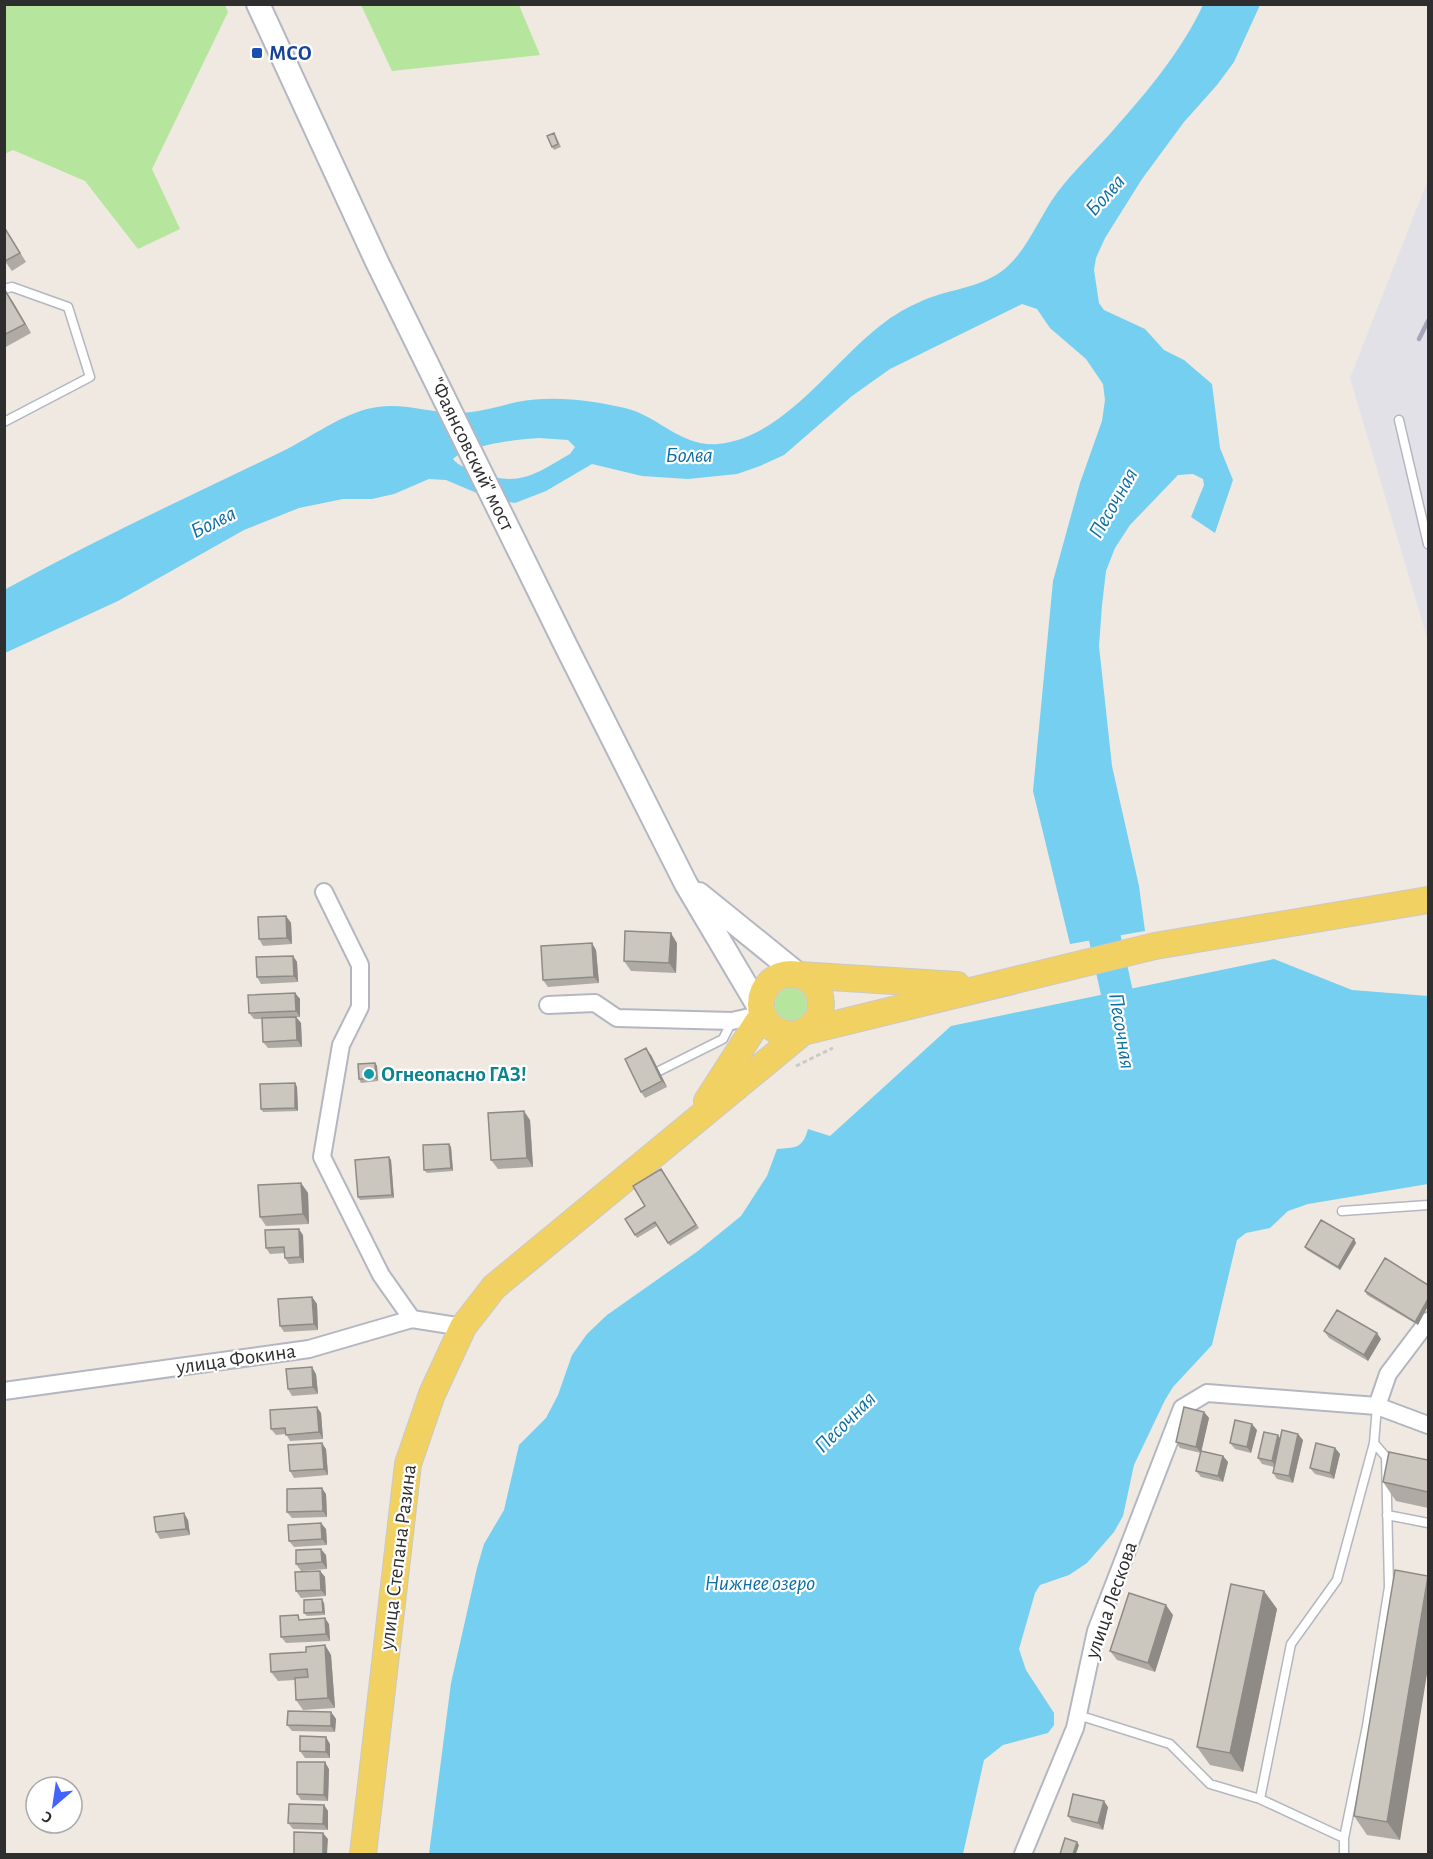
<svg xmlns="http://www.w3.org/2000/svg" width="1433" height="1859" viewBox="0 0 1433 1859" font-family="'Alegreya Sans',sans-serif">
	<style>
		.industrial { fill: #e3e1e8 }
		.green { fill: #b6e59e }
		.water { fill: #75cff0; fill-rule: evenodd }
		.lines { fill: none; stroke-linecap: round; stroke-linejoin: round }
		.river { stroke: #75cff0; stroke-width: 32 }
		.service-casing { stroke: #b4b7c1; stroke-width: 11 }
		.minor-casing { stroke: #b4b7c1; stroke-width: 20 }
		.secondary-casing { stroke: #b4b7c1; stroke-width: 26 }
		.primary-casing { stroke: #c9c9c9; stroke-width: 28 }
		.path { stroke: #c9c9c9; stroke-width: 3; stroke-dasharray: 4.5 3; stroke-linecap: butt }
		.service { stroke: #fff; stroke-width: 8 }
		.minor { stroke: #fff; stroke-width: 16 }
		.secondary { stroke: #fff; stroke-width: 22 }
		.primary { stroke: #f2d163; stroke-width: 26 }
		.rail { stroke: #a3a6b8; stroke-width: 4.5 }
		.wall { fill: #afaba4 }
		.shaded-wall { fill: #8e8b86 }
		.building { fill: #cbc7bf; stroke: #8e8b86; stroke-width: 1.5 }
		.transit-dot { fill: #1a4fb4; stroke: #fff; stroke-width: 2 }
		.culture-dot { fill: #0f9aa8; stroke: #fff; stroke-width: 2 }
		.labels { text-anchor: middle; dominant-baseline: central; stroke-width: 4.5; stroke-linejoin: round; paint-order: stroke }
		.transit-label { font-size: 21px; font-weight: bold; fill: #164399; stroke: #fff; text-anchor: start }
		.street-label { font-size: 21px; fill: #2e2e2e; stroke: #fff }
		.culture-label { font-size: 21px; font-weight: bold; fill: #0d838f; stroke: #fff; text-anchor: start }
		.water-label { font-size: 22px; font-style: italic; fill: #0d6fa3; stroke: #fff }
	</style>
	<rect width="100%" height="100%" fill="#efe9e1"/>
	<!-- industrial -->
	<path class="industrial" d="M1428,180v461l-78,-263z"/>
	<!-- green -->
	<path class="green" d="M4,5h221l3,7 -76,157 28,60 -42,20 -53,-68 -72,-31 -8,4z
		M361,5h158l21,50 -148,16z
		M775 1004a16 16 0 1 1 32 0a16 16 0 1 1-32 0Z"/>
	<!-- water -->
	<path class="water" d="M1203,5h57l-26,57 -17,23 -33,37 -42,57 -37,59 -9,20 -2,12 5,33 5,7 41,19 19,21 20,10 28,24 8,64 13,32 -18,53 -24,-16 13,-32 -1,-6 -10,-5 -15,1 -48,50 -15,23 -9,23 -4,34 -3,41 13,120 27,120 6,45 -75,13 -37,-153 20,-210 27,-98 22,-62 3,-21 -2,-16 -17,-25 -36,-31 -13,-19 -15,-5 -132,65 -38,27 -68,59 -24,11 -23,8 -49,5 -46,-3 -50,-12 -46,27 -31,12 -24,-4 -45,-19 -17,-1 -35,15 -22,5h-29l-44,9 -55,22 -126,71 -113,52 -1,-63c89,-49 181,-92 273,-136 30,-14 58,-36 90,-45 33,-9 62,5 94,4 19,-1 38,-7 56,-11 35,-7 74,-2 108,6 34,8 55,39 93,36 68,-7 115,-84 167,-122 13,-10 29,-18 44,-24 27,-10 59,-12 80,-33 20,-19 31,-49 48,-72 17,-23 39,-43 58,-65 33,-37 67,-78 88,-123zM539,438l29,2 7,7 -5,7c-35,20 -51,34 -92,18 -9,-3 -20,-6 -25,-13 14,-14 66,-20 86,-21z
		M1274,959l78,31 76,6v188l-120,20 -20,7 -18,17 -24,5 -9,7 -25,105 -39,42 -8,13 -31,65 -11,51 -9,16 -27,31 -18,12 -29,10 -5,8 -16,56 7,21 28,43v12l-6,8 -45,12 -19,15 -21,94h-534l22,-171 26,-115 7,-24 20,-34 15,-65 27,-27 12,-23 14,-40 15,-21 20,-19 91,-64 43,-35 26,-40 10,-27c18,-2 25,1 31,-20l22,7 121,-110z"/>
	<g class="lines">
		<!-- river -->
		<path class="river" d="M1096,898l30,136"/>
		<!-- service casing -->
		<g class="service-casing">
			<path id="service" d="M4,289l8,-2 56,20 22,70 -86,45
				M1399,420l29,124
				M659,1071l64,-32 9,-18
				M1342,1211l86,-6
				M1387,1515l41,8
				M1078,1715l92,29 40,40 50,15
				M1344,1838l-84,-39 31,-155 46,-64 37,-137 3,-37
				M1344,1854v-16l23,-112 22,-139 -3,-130 -12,-14"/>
		</g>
		<!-- minor casing -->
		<g class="minor-casing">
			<path id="minor" d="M324,892l36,73v42l-19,38 -19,112 59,118 31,44
				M548,1005l47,-2 22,15 115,3 31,-7
				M4,1391l305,-42 103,-30 51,8
				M1377,1406l11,-32 40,-53
				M1023,1854l52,-126 21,-97 86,-223 25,-15 170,13 51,19"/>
		</g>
		<!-- secondary casing -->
		<g class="secondary-casing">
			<path id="secondary" d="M258,4l119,258 189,384 120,238 77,130
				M699,894l100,81"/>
		</g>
		<!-- primary casing -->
		<g class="primary-casing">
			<path id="primary" d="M761 1004a30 30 0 1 1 60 0a30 30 0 1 1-60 0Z
				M799,975l158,10
				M707,1101l56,-87
				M363,1854l45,-390 24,-70 31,-67 31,-40 309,-255 352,-86 273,-46"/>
		</g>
		<!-- path -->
		<path class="path" d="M796,1066l37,-18"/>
		<!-- service -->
		<use href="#service" class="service"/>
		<!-- minor -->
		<use href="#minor" class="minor"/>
		<!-- secondary -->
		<use href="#secondary" class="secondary"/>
		<!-- primary -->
		<use href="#primary" class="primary"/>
		<!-- rail -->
		<path class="rail" d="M1419,339l9,-18"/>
	</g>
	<!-- wall -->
	<path class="wall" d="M556,136l5,11 -7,3 -2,-3z
		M4,226l22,36 -14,9 -8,-11z
		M6,292l25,41 -27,15v-55z
		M286,916l5,7 1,21 -29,2 -4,-7z
		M677,943l-1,30 -45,-2 -7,-10z
		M596,950l3,33 -51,4 -5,-7z
		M293,956l4,6 1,20 -37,2 -4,-7z
		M295,993l5,6v18h-4l5,6 1,24 -34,1 -5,-6 -1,-23h-8l-5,-6z
		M651,1055l16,32 -22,11 -4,-6z
		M375,1063l2,3 1,15 -17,2 -2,-4z
		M295,1083l2,4 1,24 -35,1 -2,-3z
		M530,1120l3,47 -35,2 -7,-9z
		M449,1144l2,3 2,24 -26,2 -3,-3z
		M389,1157l2,3 3,38 -34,2 -2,-3z
		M661,1169l38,59 -29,18 -13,-20 -20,12 -12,-19 20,-13z
		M301,1183l7,10 1,31 -43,2 -6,-9z
		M303,1235l1,28 -15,1 -4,-6v-5l-15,1 -4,-6z
		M1354,1239l2,4 -16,27 -33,-20 -2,-3z
		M1385,1258l33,67 -51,-30 -2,-4z
		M312,1297l5,7 1,26 -34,2 -4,-6z
		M1324,1331l57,8 -13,22 -39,-23z
		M316,1374l2,20 -26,2 -4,-7z
		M1204,1412l5,6 -8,33 22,5 5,6 -5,20 -22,-5 -5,-6 5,-18 -21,-5 -4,-6z
		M321,1413l2,26 -33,2 -4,-7 -10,1 -5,-6z
		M1257,1430l-6,23 -16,-4 -5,-6z
		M1303,1440l-10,43 -16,-4 -4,-6 1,-6 -12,-3 -4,-6z
		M1335,1448l5,6 -6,25 -19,-5 -5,-6z
		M326,1449l2,26 -34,3 -4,-7z
		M1428,1460v48l-32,-7 -13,-19z
		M326,1494l1,23 -35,1 -5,-6z
		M188,1520l2,15 -30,4 -4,-7z
		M326,1529l1,16 -33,2 -5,-6z
		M326,1555l1,14 -26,2 -5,-7z
		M320,1571l5,6 1,19 -25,2 -5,-7z
		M1428,1577l-28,263 -33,-5 -13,-19z
		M1264,1591l13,18 -34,163 -33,-7 -13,-18z
		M324,1603l1,12 -18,1 -3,-3z
		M1173,1615l-18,57 -38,-12 -7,-9z
		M329,1624l1,17 -44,2 -5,-6z
		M325,1645l6,10 4,53 -32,2 -7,-10 -1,-20 -17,1 -7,-9 35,-20z
		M331,1712l5,7 -1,13 -43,-1 -5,-6z
		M330,1744v14h-25l-5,-7z
		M329,1769l-1,32 -27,-1 -4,-6z
		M324,1805l4,6v19l-35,-1 -5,-6z
		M1108,1807l-5,23 -31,-8 -4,-6z"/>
	<!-- shaded-wall -->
	<path class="shaded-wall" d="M6,292l7,10 18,31 -6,-9z
		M286,916l5,7 1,21 -5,-6z
		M671,933l6,10 -1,30 -7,-10z
		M592,943l4,7 3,33 -5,-6z
		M293,956l4,6 1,20 -4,-6z
		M295,993l5,6v18l-4,-6z
		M296,1017l5,6 1,24 -5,-7z
		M646,1048l5,7 16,32 -5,-6z
		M375,1063l2,3 1,15 -2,-3z
		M295,1083l2,4 1,24 -3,-3z
		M524,1111l6,9 3,47 -6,-9z
		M449,1144l2,3 2,24 -2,-3z
		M389,1157l2,3 3,38 -2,-3z
		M301,1183l7,10 1,31 -6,-10z
		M299,1229l4,6 1,28 -4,-6z
		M1354,1239l2,4 -16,27 -2,-3z
		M312,1297l5,7 1,26 -4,-6z
		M1428,1299v7l-10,19 -3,-3z
		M1377,1333l4,6 -13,22 -4,-6z
		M312,1367l4,7 2,20 -5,-7z
		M317,1407l4,6 2,26 -4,-7z
		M1204,1412l5,6 -8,35 -5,-6z
		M1252,1424l5,6 -6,23 -4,-6z
		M1298,1434l5,6 -10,43 -4,-7z
		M1278,1435l4,6 -6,26 -4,-6z
		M322,1443l4,6 2,26 -4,-6z
		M1335,1448l5,6 -6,25 -4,-6z
		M1223,1456l5,6 -5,20 -5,-6z
		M322,1488l4,6 1,23 -4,-6z
		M184,1513l4,7 2,15 -4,-6z
		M321,1523l5,6 1,16 -5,-6z
		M321,1549l5,6 1,14 -5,-7z
		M320,1571l5,6 1,19 -5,-6z
		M1428,1576v92l-28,172 -13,-18z
		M1264,1591l13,18 -34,163 -13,-19z
		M322,1599l2,4 1,12 -2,-3z
		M1166,1605l7,10 -18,57 -7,-9z
		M325,1618l4,6 1,17 -4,-7z
		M325,1645l6,10 4,53 -7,-10z
		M331,1712l5,7 -1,13 -4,-6z
		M326,1737l4,7v14l-4,-6z
		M325,1762l4,7 -1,32 -4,-6z
		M1104,1801l4,6 -5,23 -5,-7z
		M324,1805l4,6v19l-5,-6z
		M323,1833l5,6 -1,15h-4z
		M1077,1842l2,3 -3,9h-3z"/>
	<!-- building -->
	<path class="building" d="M554,133l4,11 -6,3 -5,-11z
		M4,227l16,26 -15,8 -1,-1z
		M6,292l19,32 -21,11v-42z
		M286,916l1,22 -28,1 -1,-22z
		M625,931l46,2 -2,30 -45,-2z
		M592,943l2,34 -51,3 -2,-34z
		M293,956l1,20 -37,1 -1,-20z
		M295,993l1,18 -47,2 -1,-18z
		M296,1017l1,23 -34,2 -1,-24z
		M646,1048l16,33 -21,11 -16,-33z
		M375,1063l1,15 -17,1 -1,-15z
		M295,1083v25l-34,1 -1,-25z
		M524,1111l3,47 -36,2 -3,-47z
		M449,1144l2,24 -27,2 -1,-25z
		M389,1157l3,38 -34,2 -3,-37z
		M661,1169l35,56 -28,18 -13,-21 -20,13 -10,-16 20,-13 -12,-20z
		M301,1183l2,31 -43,3 -2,-32z
		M1321,1220l33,19 -16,28 -33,-20z
		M299,1229l1,28 -15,1 -1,-11 -18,1 -1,-18z
		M1385,1258l43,27v14l-13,23 -50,-31z
		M312,1297l2,27 -34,2 -2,-27z
		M1337,1310l40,23 -13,22 -40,-24z
		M312,1367l1,20 -25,2 -2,-20z
		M317,1407l2,25 -33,3 -1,-7 -14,1 -1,-19z
		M1184,1407l20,5 -8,35 -20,-5z
		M1235,1420l17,4 -5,23 -17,-4z
		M1282,1430l16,4 -9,42 -16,-3z
		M1264,1432l14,3 -6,26 -14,-3z
		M322,1443l2,26 -34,2 -2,-26z
		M1316,1443l19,5 -5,25 -20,-5z
		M1201,1451l22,5 -5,20 -22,-5z
		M1389,1452l39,8v32l-45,-10z
		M322,1488l1,23 -36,1v-23z
		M184,1513l2,16 -30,3 -2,-15z
		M321,1523l1,16 -33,2 -1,-16z
		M321,1549l1,13 -26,2v-14z
		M1395,1570l33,6 -41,246 -33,-6z
		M320,1571l1,19 -25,1 -1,-19z
		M1231,1584l33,7 -34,162 -33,-6z
		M1129,1593l37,12 -18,58 -38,-12z
		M322,1599l1,13 -19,1v-13z
		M298,1615l1,5 26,-2 1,16 -45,3 -1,-21z
		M325,1645l3,53 -32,2 -1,-22 13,-1 -1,-8 -36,3 -1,-18 36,-2v-5z
		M288,1711l43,1v14l-44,-1z
		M300,1736l26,1v15l-26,-1z
		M297,1762h28l-1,33 -27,-1z
		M1073,1794l31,7 -6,22 -30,-7z
		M289,1804l35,1 -1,19 -35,-1z
		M294,1832l29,1v21h-29z
		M1065,1838l12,4 -4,12h-13z"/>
	<!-- markers -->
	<rect class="transit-dot" x="251" y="47" width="12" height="12" rx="3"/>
	<circle class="culture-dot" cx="369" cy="1074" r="6"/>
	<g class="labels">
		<!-- transit labels -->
		<g class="transit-label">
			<text x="269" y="53">МСО</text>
		</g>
		<!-- street labels -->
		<g class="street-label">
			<text transform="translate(472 454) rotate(64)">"Фаянсовский" мост</text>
			<text transform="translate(236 1359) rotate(-8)">улица Фокина</text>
			<text transform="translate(398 1557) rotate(-83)">улица Степана Разина</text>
			<text transform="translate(1111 1600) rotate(-71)">улица Лескова</text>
		</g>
		<!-- culture labels -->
		<g class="culture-label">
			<text x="381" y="1074">Огнеопасно ГАЗ!</text>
		</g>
		<!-- water labels -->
		<g class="water-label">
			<text transform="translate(1105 195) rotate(-48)">Болва</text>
			<text x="689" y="455">Болва</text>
			<text transform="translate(1113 503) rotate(-60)">Песочная</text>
			<text transform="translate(213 522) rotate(-26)">Болва</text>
			<text transform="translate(1122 1031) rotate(81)">Песочная</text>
			<text transform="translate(845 1422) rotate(-45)">Песочная</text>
			<text x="760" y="1583">Нижнее озеро</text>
		</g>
	</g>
	<!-- border -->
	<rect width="1433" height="1859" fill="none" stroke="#2e2e2e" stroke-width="12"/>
	<!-- north arrow -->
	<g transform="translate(54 1805) rotate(209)"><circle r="28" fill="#ffffff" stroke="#ababab" stroke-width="1.5"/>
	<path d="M0-4.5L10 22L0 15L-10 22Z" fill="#4264fb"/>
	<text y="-9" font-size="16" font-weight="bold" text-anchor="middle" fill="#2e2e2e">С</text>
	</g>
</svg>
